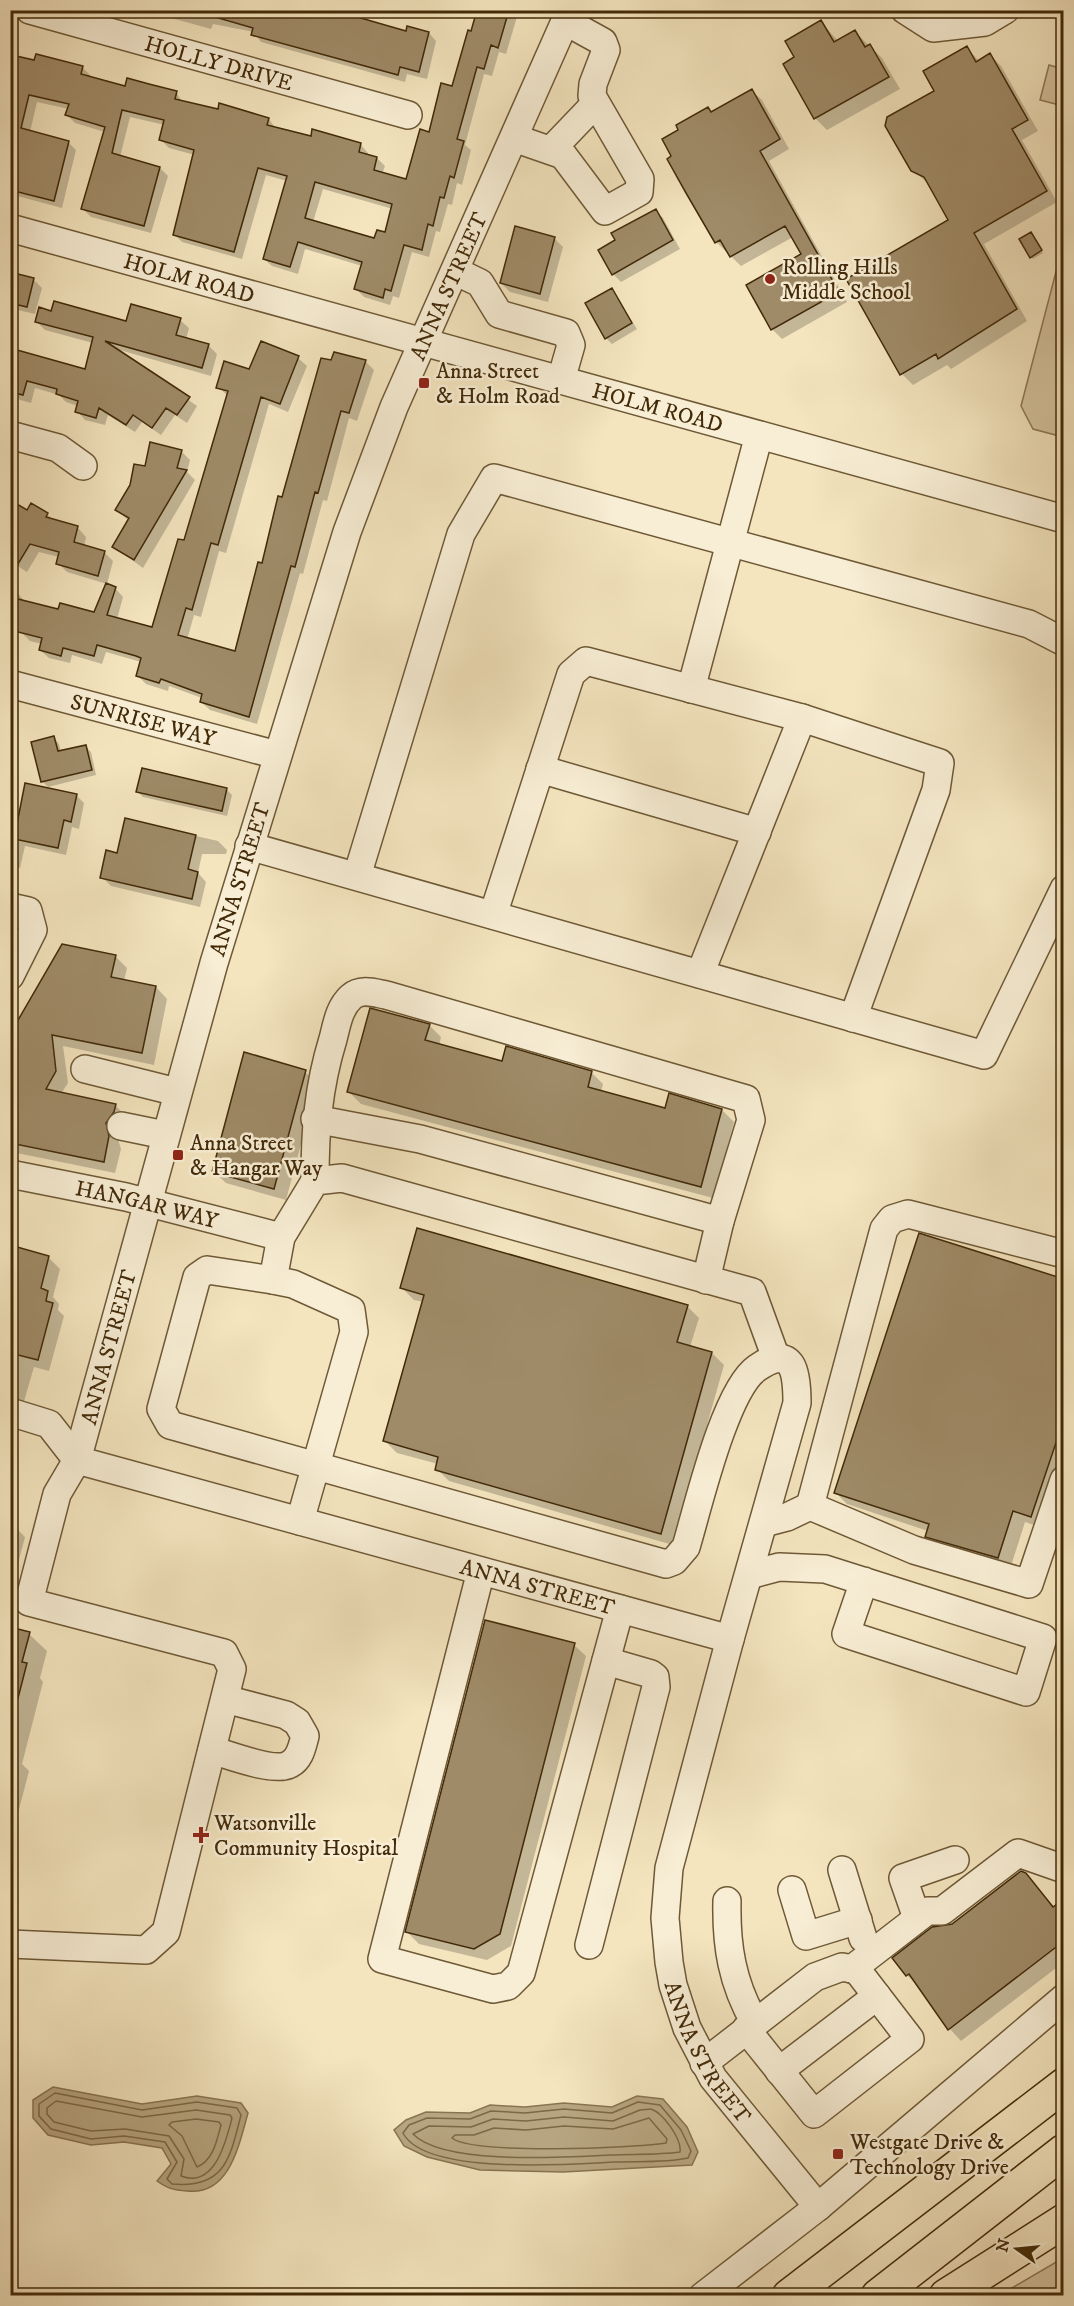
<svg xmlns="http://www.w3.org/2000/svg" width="1074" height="2306" font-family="'IM FELL DW Pica',serif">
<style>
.green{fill:#d6c5a0;stroke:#8c7854;stroke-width:1.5}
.water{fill:#b7a581;stroke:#887451;stroke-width:1.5}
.shadow{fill:#0003;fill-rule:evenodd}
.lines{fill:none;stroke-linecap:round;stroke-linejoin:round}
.shore{stroke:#7c6845;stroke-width:1.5}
.building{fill:#9f8b68;stroke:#422a09;stroke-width:1.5;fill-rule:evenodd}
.minor-casing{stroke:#6e5936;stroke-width:30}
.highway-casing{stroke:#422a09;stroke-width:36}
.minor{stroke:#f8eed5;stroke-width:27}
.highway{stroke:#f4e5bf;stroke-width:33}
.poi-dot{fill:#8f2418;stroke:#f8eed5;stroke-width:2}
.labels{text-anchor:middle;stroke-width:5;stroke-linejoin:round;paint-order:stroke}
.street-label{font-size:22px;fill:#422a09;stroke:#f8eed5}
.poi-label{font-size:22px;fill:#422a09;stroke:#f8eed5;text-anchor:start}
</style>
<rect width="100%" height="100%" fill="#f4e5bf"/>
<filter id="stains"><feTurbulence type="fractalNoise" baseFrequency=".00333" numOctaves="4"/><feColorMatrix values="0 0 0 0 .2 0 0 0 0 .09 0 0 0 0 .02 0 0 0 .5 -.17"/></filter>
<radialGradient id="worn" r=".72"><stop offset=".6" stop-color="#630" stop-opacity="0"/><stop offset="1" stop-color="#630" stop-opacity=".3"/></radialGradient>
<path class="green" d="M1049,65L1063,69V106L1040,100Z
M1063,245V437L1033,429L1021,406Z
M1063,2258V2295H1000Z"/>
<path class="water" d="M53,2087L142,2104L197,2096L241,2103L248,2113C239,2144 230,2196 187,2191C174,2190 168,2189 157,2181L171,2164L162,2148L124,2142L91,2145L48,2135L33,2118V2100Z
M637,2096L663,2099L687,2127L698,2152L692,2165L563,2172L480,2170L427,2157L404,2146L394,2130L406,2120L426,2112L470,2113L490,2105L525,2107L564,2103L612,2107Z"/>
<path class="shadow" d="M159,10H339L344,15L407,33H429L436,41L427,79L407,74L405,82L261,42L254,32L213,24L211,29L164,16Z
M478,10H519L506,54L499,52L492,76L484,74L465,145L471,150L462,185L457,183L452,205L448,204L440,232L436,231L429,257L412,252L399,298L393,296L390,305L364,297L356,289L362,266L305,249L298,274L272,266L264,259L287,181L266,175L242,259L182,242L174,234L195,155L169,148L161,140L165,125L130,117L120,157L160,168L168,176L151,233L91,217L83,209L105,132L75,123L67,115L69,109L37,102L30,132L68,142L76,150L62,208L10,194V100L82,67L90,75L89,78L127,87L176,92L183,103L269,119L276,129L312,138L361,145L368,153V156L377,158L385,166L382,174L407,181L453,88ZM323,189L393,209L386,234L375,240L313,222Z
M821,22L838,41L855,32L882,58L900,89L827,130L815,118L796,58Z
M967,48L979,61L990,55L1001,66L1038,131L1022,140L1057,202L984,244L1027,321L951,369L947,365L913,385L902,374L950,221L930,185L912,170L936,91Z
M752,91L762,100L789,149L769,161L847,302L782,339L772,329L803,254L793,237L741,266L716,242L673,157L680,130L708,109L712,113Z
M655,210L663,218L680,249L621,282L613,274L617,240Z
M1033,236L1043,253L1033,259L1031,257Z
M554,238L563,247L548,302L510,292L501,283Z
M10,273L33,279L42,288L35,314L18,310L14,325L10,324Z
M612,290L637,329L612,344L606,338Z
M52,313L127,323L180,320L189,328L186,339L208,345L217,354L211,376L116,349L197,406L187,423L175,415L161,435L142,422L135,432L108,415L105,425L85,420L77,411L78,406L66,402L59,395L35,388L31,403L10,397V350L86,371L93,343L45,330L37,322Z
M298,358L307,366L288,412L269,404L226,553L219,551L201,617L194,615L187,640L237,653L283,499L332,362L365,361L374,370L357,421L349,418L327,501L323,500L303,574L300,573L257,724L210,710L201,702L202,698L169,686L168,691L146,684L138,676L141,662L106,652L102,664L72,655L70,663L49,658L40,650L42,644L30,641L21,632L10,629V590L17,592L25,602L59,610L95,614L115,588L123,597L117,619L153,629L185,542L228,396L218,387L250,371Z
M181,451L190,460L187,472L195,480L143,568L114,547L129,521L117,510L146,468Z
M28,512L47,514L54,521L78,528L86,537L84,547L104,552L113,561L107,584L67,572L58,563L59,557L39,552L27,572L16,565Z
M54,738L59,744L61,752L85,746L91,752L96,775L48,787L42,781Z
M227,790L232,795L227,816L143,797L137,791Z
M77,796L84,803L79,829L72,827L66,855L25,846L20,868L10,865V831L17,833Z
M126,820L218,841L227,850L226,854H202L198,873L206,882L200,907L111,886L102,877L118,855Z
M115,956L127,968L124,981L156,987L167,999L154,1065L63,1046L68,1083L61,1094L115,1105L127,1117L117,1136L121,1149L115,1173L12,1152L10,1038Z
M429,1025L441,1037L439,1046L503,1063L591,1072L603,1084L601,1092L666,1109L722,1110L734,1122L713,1198L361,1104L349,1092Z
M305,1072L317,1084L286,1200L226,1183L214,1172Z
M10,1247L48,1257L60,1269L53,1297L59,1304L58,1310L64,1316L49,1371L34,1367L22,1408L10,1413Z
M1064,1281V1466L1043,1528L1025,1522L1010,1569L939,1548L927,1536L928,1531L847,1504L835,1492Z
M402,1288L687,1306L699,1318L690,1347L712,1353L724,1365L673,1545L449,1481L437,1469L438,1464L397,1453L385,1441L424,1302L414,1300Z
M10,1522L25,1537L11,1590H10Z
M10,1629L29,1634L47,1651L40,1678L43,1682L22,1764L29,1771L17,1817L10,1815Z
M574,1645L586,1656L511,1946L487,1960L419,1944L407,1932Z
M1026,1874L1055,1908H1064V1962L961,2041L950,2029L919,1987L907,1975L952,1925Z"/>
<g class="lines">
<path class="shore" d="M55,2093L142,2110L197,2102L237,2108L241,2115C230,2158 225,2189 172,2184L167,2179L177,2162L165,2142L124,2136L91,2139L51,2129L39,2116V2104Z
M56,2101L142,2117L196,2110L230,2115L232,2118C226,2141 215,2189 181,2176L184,2159L169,2136L125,2129L91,2131L54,2122L47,2114V2108Z
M638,2102L660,2105L681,2130L691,2151L688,2158C665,2163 638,2161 615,2162C571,2164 425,2176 403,2133L409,2125L427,2118L470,2119L491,2111L525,2113L564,2109L612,2113Z
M651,2109C663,2113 682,2139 680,2152C658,2155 634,2154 611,2155C568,2157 444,2166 413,2134L429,2126L471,2127L493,2119L526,2121L564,2117L613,2121L640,2110Z
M649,2118L667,2139L666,2143C634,2148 473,2155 452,2138L455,2135H474L494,2128L526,2130L564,2126L613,2129Z
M196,2119L219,2122L221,2125C217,2140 213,2161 197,2167L182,2136L169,2125L172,2122Z"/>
</g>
<path class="building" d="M209,10H333L406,31L407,26L429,32L419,72L400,67L398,75L251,35L253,28L208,15Z
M477,10H509L498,48L491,45L484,69L477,67L457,139L464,141L454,178L450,176L444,198L440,197L433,226L428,224L422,250L404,245L391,291L385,289L383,298L354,289L362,262L298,242L290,267L263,259L287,176L258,168L234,252L173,235L194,150L159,140L164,120L122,110L112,153L160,167L144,226L81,209L105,127L65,115L69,104L29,95L21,128L69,141L54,201L10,190V77L16,56L34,60L36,54L83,66L81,74L125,86L127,78L149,84L177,91L175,99L218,109L219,103L269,118L267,125L311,136L312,129L361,143L359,152L377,157L374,170L406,179L420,129L429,132L441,83L452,86L468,30L471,31ZM315,182L392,204L385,232L377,230L374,238L305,218Z
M821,20L834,42L855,30L865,47L870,44L889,77L814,119L783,64L794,57L785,41Z
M967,46L976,62L990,53L1028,120L1012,129L1047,191L974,233L1017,309L938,359L936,354L900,375L846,279L948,220L924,177L911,171L885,126L887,117L934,91L923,71Z
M752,89L780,139L760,151L839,292L771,330L746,285L801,254L785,226L730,257L720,240L715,243L686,193L667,159L671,156L662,139L678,130L676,125L708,107L711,112Z
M656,209L673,240L612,275L598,250L615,240L611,233Z
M515,226L555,237L540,294L500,283Z
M1031,232L1042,250L1030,258L1019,239Z
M10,272L34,278L27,307L10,303Z
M612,288L632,323L605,339L585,303Z
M54,301L126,321L131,304L181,318L176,335L209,344L202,368L105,341L190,397L177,415L166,408L152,428L133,415L126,425L99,408L96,418L75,412L78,401L56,394L57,389L27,381L23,395L10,392V348L85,369L93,337L35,322L39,307L51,311Z
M261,341L299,356L280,404L261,397L218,545L211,543L192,610L186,608L178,635L235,651L258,562L262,563L278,496L282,497L321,358L331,360L334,352L366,360L349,413L341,411L318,493L315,492L295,567L291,566L249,717L200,702L202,694L161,679L159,683L136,676L141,658L136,656L97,645L94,656L63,648L61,656L39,650L42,638L10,630V597L58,609L60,603L94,612L106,583L116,587L107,615L152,627L178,539L184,540L228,391L216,388L224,361L249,369Z
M150,442L182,450L177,468L187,470L134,560L112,547L129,518L115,510L130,485L134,464L145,466Z
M10,500L27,510L31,503L48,513L46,517L78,526L74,542L105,551L98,576L56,564L59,552L30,544L10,577Z
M54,736L58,751L86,745L92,770L41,782L31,742Z
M142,768L227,788L222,811L136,792Z
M25,783L77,794L71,822L64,820L58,848L14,839Z
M125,818L196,835L188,869L198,872L192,899L100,878L106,850L117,853Z
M62,944L116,955L111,977L156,986L142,1053L52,1035L56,1071L46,1089L116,1104L114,1112L106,1123L109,1136L104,1162L10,1143V1034Z
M370,1008L430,1024L425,1040L502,1061L506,1046L592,1071L588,1087L665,1108L669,1093L722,1109L701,1187L347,1092Z
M244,1052L306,1070L274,1189L212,1172Z
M417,1228L688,1305L677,1342L712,1352L661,1534L435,1470L438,1457L383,1441L424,1295L400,1288Z
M919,1233L1064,1279V1419L1031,1517L1013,1511L998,1558L925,1537L929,1524L834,1493Z
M10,1245L49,1256L41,1288L48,1291L46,1301L53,1303L38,1360L10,1353Z
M485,1620L575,1643L500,1934L474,1949L405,1932Z
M10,1627L30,1632L22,1662L27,1663L16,1706L10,1705Z
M1021,1871L1026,1873L1053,1907L1064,1899V1941L948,2030L909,1974L906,1976L892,1958L932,1927L952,1924Z"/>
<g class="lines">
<g class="minor-casing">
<g id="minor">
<path id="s1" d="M30,10L408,115"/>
<path id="s2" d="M570,10L394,407L347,532L214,963L77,1460L730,1639L669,1868L665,1918L669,1962L673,1985L687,2028L713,2078L818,2207"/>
<path d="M905,10L933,28L985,22L1005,10"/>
<path d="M514,138L563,155L605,211L639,192L640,179L592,96L593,84L606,50L603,42L565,21"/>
<path d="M551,150L595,104"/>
<path id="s3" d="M10,228L1064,519"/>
<path d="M455,271L480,283L499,314L566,333L571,345L561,380"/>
<path d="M10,435L58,448L83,466"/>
<path id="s4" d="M10,684L277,755"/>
<path d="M691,689L759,435"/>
<path d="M540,769L757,832"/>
<path d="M249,846L984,1055L1064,889"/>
<path d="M357,876L461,534L494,478L1029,624L1064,642"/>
<path d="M10,907L28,911L33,930L10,976"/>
<path d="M493,915L571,674L586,661L802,718L940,763L936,790L853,1018"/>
<path d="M700,974L802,718"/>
<path d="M85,1069L177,1092"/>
<path d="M315,1119L420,1139L720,1221"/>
<path d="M121,1126L165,1135"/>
<path id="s5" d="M10,1174L126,1197L281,1237"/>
<path d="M315,1181C315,1130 318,1088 333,1039C337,1024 339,1008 351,997C361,988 375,993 386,995L746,1099L751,1120L720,1221L706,1280"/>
<path d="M273,1280L207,1270L197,1277L161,1409L170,1425L666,1564L674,1561L686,1547C698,1507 725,1390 757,1368C794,1342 797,1374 797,1403L730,1639"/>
<path d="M10,1412L49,1424L77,1460L57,1494L29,1602L224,1653L232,1669L166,1932L146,1950L10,1944"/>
<path d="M810,1506L884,1229L892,1219L908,1214L1064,1254"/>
<path d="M300,1521L354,1332L351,1310L293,1284L273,1280L281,1237L315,1181L342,1178L752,1292L776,1358"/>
<path d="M764,1523L787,1517L810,1506L914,1550L1029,1584L1064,1480"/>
<path d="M481,1571L382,1959L493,1989L508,1986L521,1973L620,1609"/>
<path d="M749,1575L779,1567L825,1569L1043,1638L1026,1692L846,1634L864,1581"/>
<path d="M212,1750C228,1755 276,1773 290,1764C300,1759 302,1747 305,1736L297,1722L286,1715L225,1699"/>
<path d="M842,1870L863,1938"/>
<path d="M792,1890L806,1936L858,1920"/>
<path d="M727,1901C726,1946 732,1983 755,2023"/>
<path d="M917,1918L903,1878L955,1860"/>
<path d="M589,1945L656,1687L655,1677L651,1674L606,1661"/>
<path d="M852,1969L927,1911H942L1018,1853L1064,1869"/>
<path d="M704,2063L815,1977L842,1967L857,1970L910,2039L814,2114L746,2029"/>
<path d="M779,2071L877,1996"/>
<path d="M703,2296L818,2207L1064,1998"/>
</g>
</g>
<g class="highway-casing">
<path id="highway" d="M789,2296L1064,2085
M878,2296L1064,2151
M946,2296L1064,2221"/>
</g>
<use href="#minor" class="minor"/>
<use href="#highway" class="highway"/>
</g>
<g class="poi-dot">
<circle cx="770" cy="279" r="6"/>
<rect x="418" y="377" width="12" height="12" rx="3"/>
<rect x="172" y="1149" width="12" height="12" rx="3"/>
<path d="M198 1826h6v6h6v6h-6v6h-6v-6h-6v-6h6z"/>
<rect x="832" y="2148" width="12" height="12" rx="3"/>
</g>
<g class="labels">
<g class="street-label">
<text dy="8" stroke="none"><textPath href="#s1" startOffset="196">HOLLY DRIVE</textPath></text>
<text dy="8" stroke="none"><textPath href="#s3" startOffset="186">HOLM ROAD</textPath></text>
<text transform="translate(448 286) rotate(-66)" y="8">ANNA STREET</text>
<text dy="8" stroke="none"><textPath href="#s3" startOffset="672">HOLM ROAD</textPath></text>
<text dy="8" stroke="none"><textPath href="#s4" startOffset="138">SUNRISE WAY</textPath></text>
<text transform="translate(239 879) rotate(-73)" y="8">ANNA STREET</text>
<text dy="8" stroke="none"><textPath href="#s5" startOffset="140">HANGAR WAY</textPath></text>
<text transform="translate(108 1347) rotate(-75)" y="8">ANNA STREET</text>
<text dy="8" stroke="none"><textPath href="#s2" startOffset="2012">ANNA STREET</textPath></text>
<text dy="8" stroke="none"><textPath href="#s2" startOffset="2642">ANNA STREET</textPath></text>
</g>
<g class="poi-label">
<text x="782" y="274">Rolling Hills<tspan x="782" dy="25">Middle School</tspan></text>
<text x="436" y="378">Anna Street<tspan x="436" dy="25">&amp; Holm Road</tspan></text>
<text x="190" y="1150">Anna Street<tspan x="190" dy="25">&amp; Hangar Way</tspan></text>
<text x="214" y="1830">Watsonville<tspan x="214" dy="25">Community Hospital</tspan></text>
<text x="850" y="2149">Westgate Drive &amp;<tspan x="850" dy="25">Technology Drive</tspan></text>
</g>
</g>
<rect width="1074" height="2306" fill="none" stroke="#f4e5bf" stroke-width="36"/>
<rect x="12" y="12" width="1050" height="2282" fill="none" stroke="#422a09" stroke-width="3"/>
<rect x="18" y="18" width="1038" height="2270" fill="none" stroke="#422a09" stroke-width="1.5"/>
<g transform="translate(1017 2249) rotate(285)" stroke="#f8eed5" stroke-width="4.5" paint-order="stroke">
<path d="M0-4.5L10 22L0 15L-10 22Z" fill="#422a09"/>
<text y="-9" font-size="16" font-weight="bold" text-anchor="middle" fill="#422a09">N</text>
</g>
<rect width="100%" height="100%" filter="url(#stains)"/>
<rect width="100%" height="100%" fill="url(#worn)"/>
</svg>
